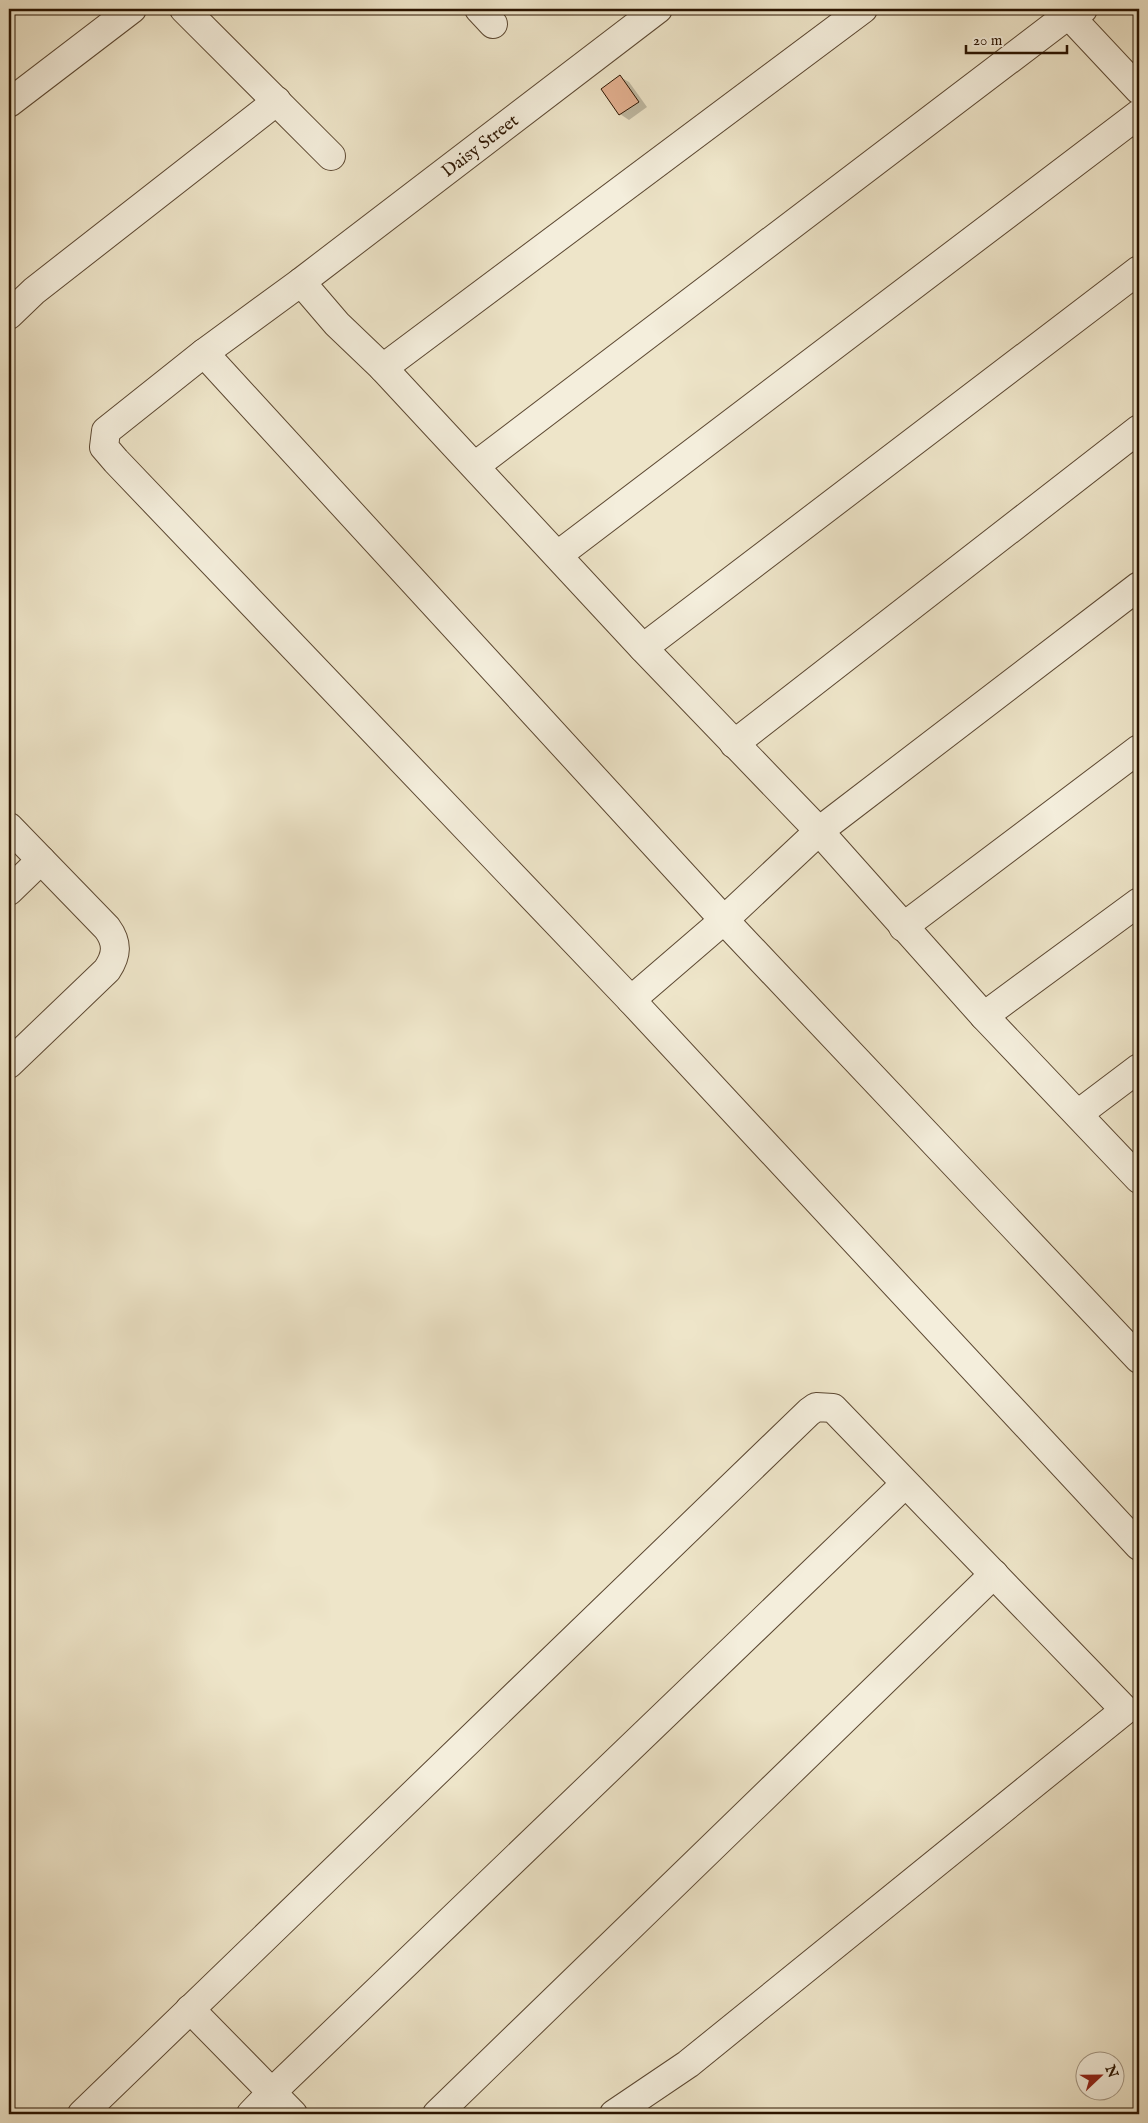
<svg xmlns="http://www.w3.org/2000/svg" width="1148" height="2123" font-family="'IM FELL English',serif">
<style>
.shadow{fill:#0003}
.building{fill:#e3b090;stroke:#2b1400}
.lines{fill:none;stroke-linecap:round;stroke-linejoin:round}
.minor-casing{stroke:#5c4832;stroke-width:30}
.minor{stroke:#f4eedc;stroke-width:28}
.labels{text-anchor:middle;stroke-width:4;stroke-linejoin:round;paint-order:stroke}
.street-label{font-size:18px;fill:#2b1400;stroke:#f4eedc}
</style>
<rect width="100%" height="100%" fill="#eee5c9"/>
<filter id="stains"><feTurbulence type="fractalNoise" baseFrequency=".004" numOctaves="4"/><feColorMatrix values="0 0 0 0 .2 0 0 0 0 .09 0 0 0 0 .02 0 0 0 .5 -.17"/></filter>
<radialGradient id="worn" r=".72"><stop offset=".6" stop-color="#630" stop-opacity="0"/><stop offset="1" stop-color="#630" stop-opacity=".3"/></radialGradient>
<path class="shadow" d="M620,77L629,82L647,107L629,120L620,114L603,89Z"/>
<path class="building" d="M620,75L639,102L619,115L601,89Z"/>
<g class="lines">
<g class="minor-casing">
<g id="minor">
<path d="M184,9L331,156"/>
<path d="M479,9L493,24"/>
<path d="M1063,9L1139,90"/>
<path d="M9,103L132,9"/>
<path id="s1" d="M301,282L658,9"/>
<path d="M9,315L34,291L277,101"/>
<path d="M204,353L724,920L1139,1359"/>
<path d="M383,368L863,9"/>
<path d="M475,466L1068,15L1083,9"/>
<path d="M558,555L1139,114"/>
<path d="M643,648L1139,270"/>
<path d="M734,744L1139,429"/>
<path d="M9,827L107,928C118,943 117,955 107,970L9,1064"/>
<path d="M9,891L41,860"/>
<path d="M903,927L1139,749"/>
<path d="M631,1000L724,920L819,831L1139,586"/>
<path d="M984,1016L1139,902"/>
<path d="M1078,1114L1139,1068"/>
<path d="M1139,1179L984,1016L819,831L643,648L383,368L337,324L301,282L204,353L106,431L104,447L116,461L631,1000L1139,1546"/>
<path d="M190,2009L293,2114"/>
<path d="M82,2114L809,1412L816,1407L833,1408L1125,1710L688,2064L614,2114"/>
<path d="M251,2114L271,2093L905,1484"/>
<path d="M437,2114L994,1574"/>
</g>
</g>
<use href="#minor" class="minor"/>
</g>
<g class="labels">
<g class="street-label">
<text dy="6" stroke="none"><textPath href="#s1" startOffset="225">Daisy Street</textPath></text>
</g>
</g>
<rect width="1148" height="2123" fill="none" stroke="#eee5c9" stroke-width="30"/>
<rect x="10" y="10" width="1128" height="2103" fill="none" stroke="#2b1400" stroke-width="2.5"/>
<rect x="15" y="15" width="1118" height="2093" fill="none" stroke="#2b1400"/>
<g transform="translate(1100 2076) rotate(68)"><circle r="24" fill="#f4eedc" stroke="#a49784"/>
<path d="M0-4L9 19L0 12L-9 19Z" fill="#8f2418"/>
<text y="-8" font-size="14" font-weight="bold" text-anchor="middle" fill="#2b1400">N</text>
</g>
<path d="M966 45v8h101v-8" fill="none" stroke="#2b1400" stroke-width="2.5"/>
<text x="973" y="45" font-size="15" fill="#2b1400" stroke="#f4eedc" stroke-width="4" paint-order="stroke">20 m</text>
<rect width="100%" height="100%" filter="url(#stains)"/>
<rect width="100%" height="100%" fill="url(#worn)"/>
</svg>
